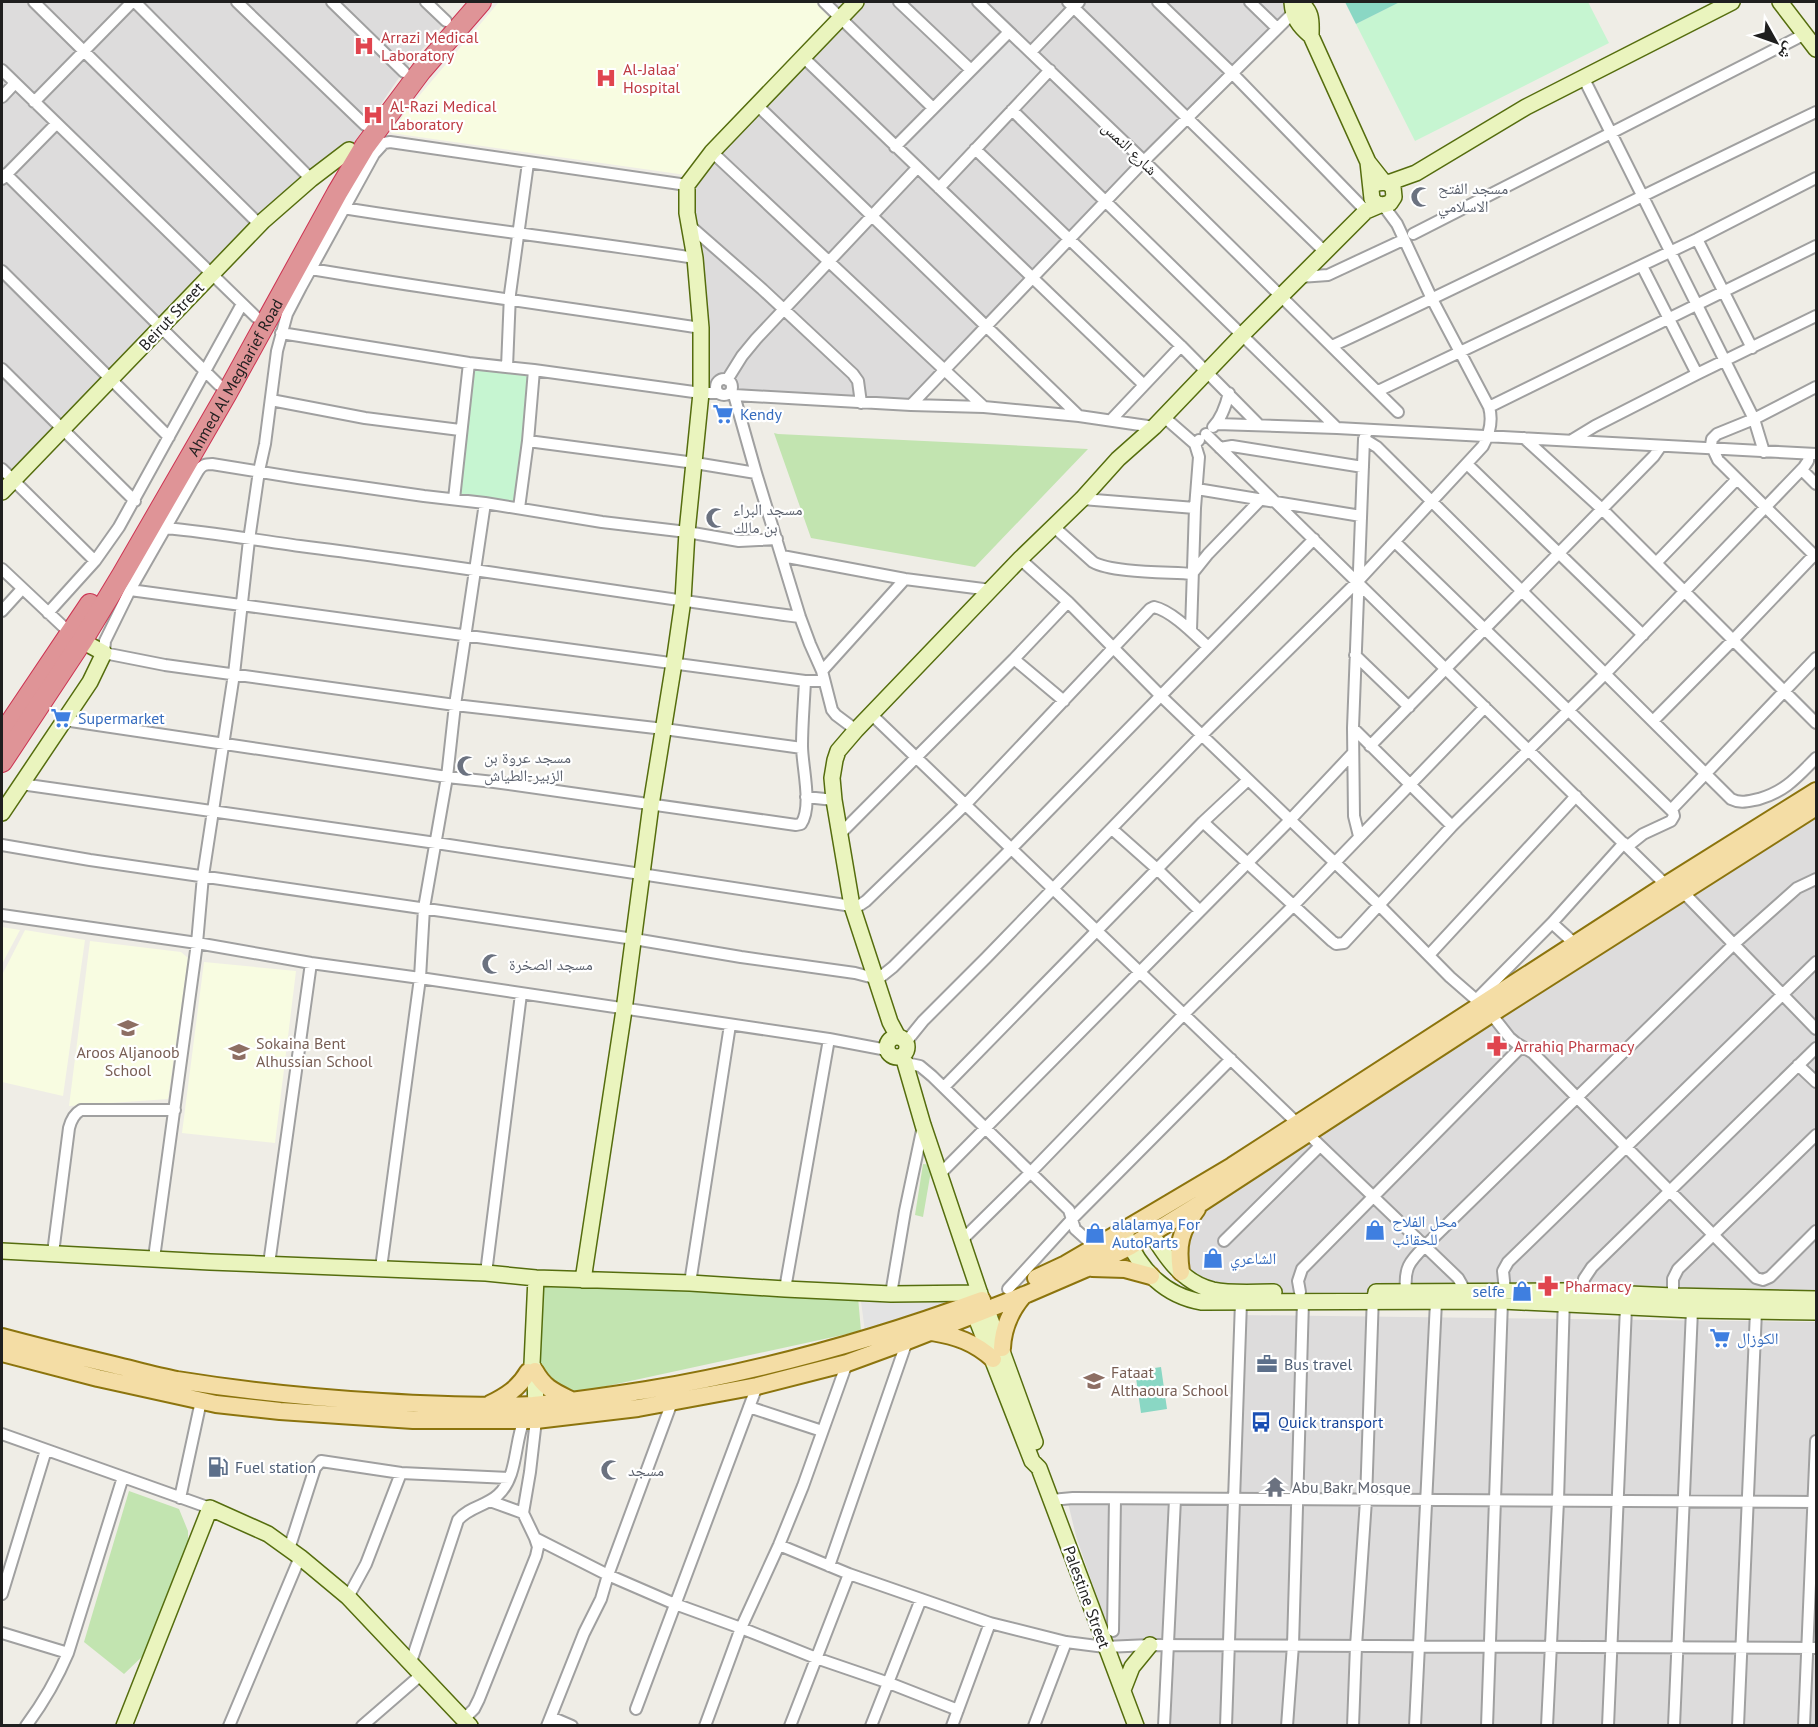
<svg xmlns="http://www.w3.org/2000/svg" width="1818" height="1727" font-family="'PT Sans','Noto Naskh Arabic',sans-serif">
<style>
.residential{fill:#dddcdc}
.education{fill:#f8fce1}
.grass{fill:#c2e4b0}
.park{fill:#c6f5d1}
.pitch{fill:#8ad7c4}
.parking{fill:#e3e3e3}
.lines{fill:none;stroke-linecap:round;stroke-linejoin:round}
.street-casing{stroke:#a0a0a0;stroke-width:14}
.secondary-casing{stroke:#556d0e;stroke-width:18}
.primary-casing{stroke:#8c740d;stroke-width:20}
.highway-casing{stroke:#cc3352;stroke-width:22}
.street{stroke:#fff;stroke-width:10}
.secondary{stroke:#eaf4be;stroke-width:15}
.primary{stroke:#f4dda5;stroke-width:16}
.highway{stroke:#df9497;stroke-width:20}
.labels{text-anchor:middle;stroke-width:4.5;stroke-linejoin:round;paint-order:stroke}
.health-label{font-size:16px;fill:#be3a42;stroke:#fff;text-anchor:start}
.street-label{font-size:16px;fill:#1f1f1f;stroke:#fff}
.worship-label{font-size:16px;fill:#5b616d;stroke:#fff;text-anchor:start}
.shop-label{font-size:16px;fill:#366cbe;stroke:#fff;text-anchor:start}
.education-label{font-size:16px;fill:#785e54;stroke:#fff;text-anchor:start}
.service-label{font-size:16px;fill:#4e5e75;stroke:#fff;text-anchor:start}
.transit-label{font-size:16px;fill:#164399;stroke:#fff;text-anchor:start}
</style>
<rect width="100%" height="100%" fill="#efede6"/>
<path class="residential" d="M2,2H425L446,21L403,72L349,150L311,179L2,492Z
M825,2H1292V13L911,405L732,392L701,393L688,213L698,170Z
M1816,806V1299L1240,1297L1189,1284L1179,1247L1200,1210Z
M1240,1315L1816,1322V1725H1163L1164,1650H1115L1076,1536L1068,1503L1233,1500Z"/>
<path class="education" d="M499,2H816L834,19L686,175L391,133L407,110Z
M2,927L20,930L2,964Z
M25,930L85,940L63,1096L2,1082V975Z
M90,941L181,952L188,958L168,1099L69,1106Z
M204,962L296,971L275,1143L182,1133Z"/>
<path class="grass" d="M774,433L778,434L1088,449L975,567L811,538Z
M923,1164L932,1165L923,1217L915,1215Z
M544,1284L858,1297L861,1331L575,1393L549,1382L539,1363Z
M129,1491L179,1509L188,1531V1544L174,1588L149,1650L124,1674L84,1642Z"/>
<path class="park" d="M1400,2H1588L1609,43L1415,141L1356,24Z
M469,363L534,371L518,507L454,498Z"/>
<path class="pitch" d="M1345,2H1400L1356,24Z
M1161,1367L1167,1409L1141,1413L1135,1371Z"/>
<path class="parking" d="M1009,32L1050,70L938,188L895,147Z
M860,1294H979L866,1339Z"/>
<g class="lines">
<g class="street-casing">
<path id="street" d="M34,2L260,225
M135,2L311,179
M237,2L365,125
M332,2L404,72
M426,2L446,21
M824,2L933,108
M899,2L971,70
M978,2L1144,161L1398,412
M1068,2L1325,252
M1158,2L1232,73L1366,211
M1250,2L1277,28
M1031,52L1079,2
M804,58L1143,384
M2,70L256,317
M1583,77L1754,419L1764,452
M2,97L15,83
M34,102L132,2
M758,106L1079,416
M1012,110L1337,428
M895,147L1009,32
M975,149L1181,346L1258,424
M712,152L984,407
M6,174L219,385
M2,179L56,124
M939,188L1050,70
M343,208C460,227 578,240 695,258
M689,225L762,289L853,374L858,381L861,403
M1413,234L1805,34
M1697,239L1752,348
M1642,266L1697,374
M311,269C441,291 571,308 701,328
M2,271L169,437
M1300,277L1328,275L1403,240
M281,333L469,363L534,370L701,393H718
M1332,346C1495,270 1655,189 1816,112
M507,367L510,294L528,163
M2,369L135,501
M716 387a8 8 0 1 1 16 0a8 8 0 1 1-16 0Z
M727,380L742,356L756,339L917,168
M1816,387L1754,419L1717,434L1712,439L1711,445L1718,460L1816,557
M1378,391L1697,239L1816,178
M731,392L734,395L911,405L984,407L1079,416L1154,427
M734,395L756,473L800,617L810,644L822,671L832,710L836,715L856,730
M271,400L365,418L460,430
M911,405L1144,161L1296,10
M1489,407L1816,246
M1164,417L1195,444L1199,440
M1111,420L1181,346
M1217,424L1337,428L1816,454
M1213,427C1222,418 1226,405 1229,393
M1206,434L1666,885
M1524,438L1603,510L1816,723
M1364,439L1377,447L1731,799C1741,804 1748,801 1759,799C1786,791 1797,777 1816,758
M1572,440L1595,426L1697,374L1816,316
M528,441L695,463L756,473
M1220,448L1232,446L1363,467
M1467,464L1643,635
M2,469L95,561
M1802,470L1816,484
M1197,489L1361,516
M454,499L469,363
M1082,499L1195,508
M519,508L528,441L534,370
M1053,526L1093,562C1112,573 1169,572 1192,574L1208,554L1266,494
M165,528C210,532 255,540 300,546C467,567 633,595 800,617
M777,539L739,541L687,532L602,522L485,503L424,496L298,478L212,464C205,464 202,465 198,471L130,590L105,641L104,653L165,665L455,705L664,729L802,748
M1395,542L1673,812L1674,816L1671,821L1643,834L1628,846
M782,556L905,579L991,590
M1020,559L1068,602L1161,696L1378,904L1450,977L1481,1004
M1656,563L1737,479
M2,569L70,633
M130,590C355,622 580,650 805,681H823
M2,611L22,589
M48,613L95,561L119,527L242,304
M1191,630L1195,508L1199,457L1195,444
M1355,655L1409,707
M1014,659L1064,701
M822,671L905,579
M872,715L1298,1124
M64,720L447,777L494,782L796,825L801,824C813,807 802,766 802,746C802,725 804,703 805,681
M1653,721L1733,640L1814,555
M1353,728L1452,826
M1370,746L1654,456L1661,446
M21,784L436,843L852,906L860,905L866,901L965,805L1150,609L1154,607C1172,611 1194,634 1208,647
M806,797L834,800
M1671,810L1816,658
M1203,822L1332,941L1336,944L1344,943L1452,826L1606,673L1804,467L1808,461L1809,454
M1112,829L1157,869L1200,911
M839,835L1014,659L1068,602
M1359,836L1354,816L1353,728L1364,439L1366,434
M2,845L90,860L634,939L741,957L855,973L878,979L893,967L1011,849L1314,539
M1683,892L1816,1029
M2,915L197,943L311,963L420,978L829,1039L887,1050
M1552,923L1575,944
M1429,955L1576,796
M1476,1000L1552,923L1624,843
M1491,1014L1510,1038L1516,1043L1533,1053L1756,1278L1763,1280L1770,1277L1816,1231
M906,1042L923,1021L986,958L1203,734L1358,581L1483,446C1490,433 1493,421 1489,407L1432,299L1397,224L1383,205
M906,1063L920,1066L932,1076L1069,1210L1075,1229L1095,1247
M1798,1065L1816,1082
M944,1087L1203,822L1248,780
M1307,1133L1458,1278L1462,1285V1291
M939,1175L1290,820L1353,753
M962,1240L1031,1172L1184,1014L1293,906L1485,707
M1224,1241L1320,1146
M53,1253L69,1128C71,1120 74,1114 81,1110H175
M154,1258L197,943L203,876L234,674L249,540L259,471L265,444L277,351L287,314L301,287L374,154L384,143L390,142L687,185
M269,1264L311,963
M381,1268L420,978L424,908L447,777L455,705L485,503
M486,1273L521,994
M690,1283L730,1025
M785,1289L829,1039
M1008,1289L1072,1219L1231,1059
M1406,1291C1404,1268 1409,1262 1425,1246L1734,944L1797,888L1816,879
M1505,1291L1503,1271L1508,1262L1816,962
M1300,1292L1298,1281L1302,1269L1521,1047
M1583,1292L1584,1279L1592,1267L1816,1048
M891,1294L905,1211L923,1126
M1673,1296V1279L1678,1269L1816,1135
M749,1407L822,1431
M2,1434L123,1477L68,1653L2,1633
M123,1477L210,1508
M180,1498L201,1401
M1051,1500L1073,1498L1816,1502
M490,1501L523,1513
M535,1538L608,1575L672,1402
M779,1545L849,1574L990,1623L1066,1642L1105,1647L1150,1645L1816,1648
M289,1549L315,1468L321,1461L401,1473L509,1478
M829,1566L907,1341
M2,1594L46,1450
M348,1597L366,1564L401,1473
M1113,1631L1115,1499
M411,1662L458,1520C469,1507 486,1506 498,1495C518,1477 514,1443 524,1420
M636,1709L757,1386
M551,1717L572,1726
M464,1719L474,1709L479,1699L536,1556L538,1547L535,1538L523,1513L530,1472L536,1420
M26,1726C43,1703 57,1679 68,1653
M229,1726L300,1557
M362,1726L422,1674
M547,1726L584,1633L601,1599L608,1575L675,1604L741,1628L816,1658L889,1683L958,1710
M705,1726L741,1628L779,1545L803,1486L847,1363
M790,1726L849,1574
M871,1726L921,1599
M952,1726L990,1623
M1034,1726L1066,1642
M1164,1726L1175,1499
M1226,1726L1241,1302
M1287,1726L1293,1645L1303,1301
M1353,1726L1356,1646L1366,1500L1373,1295
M1415,1726L1436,1302
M1487,1726L1502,1301
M1547,1726L1558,1501L1564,1297
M1608,1726L1626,1307
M1674,1726L1692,1310
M1738,1726L1756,1311
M1804,1726L1816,1441"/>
</g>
<g class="secondary-casing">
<path id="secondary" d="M1292,2C1293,18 1299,26 1311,36L1368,162L1383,181
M1300,2C1313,13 1311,21 1311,36
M1780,2L1816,49
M1368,162L1372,199L1377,204L1383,205L1390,203L1394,197L1393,187L1386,182L1377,183L1372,187
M1388,183L1416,173L1526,107L1732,2
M2,492L263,221L311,179L349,150
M2,813L90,682L104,653L82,641
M887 1047a10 10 0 1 1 20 0a10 10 0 1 1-20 0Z
M898,1037L890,1022L852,906L834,800L832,778L835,760L838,751L856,730L1020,559L1082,499L1118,459L1154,427L1242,335L1366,211L1380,205
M903,1056L923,1125L982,1300
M1145,1223C1162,1251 1179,1282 1213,1290C1232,1294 1254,1292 1274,1292
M1126,1236C1140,1270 1165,1296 1202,1302L1502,1301L1692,1310L1816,1312
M2,1251L210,1262L486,1273L536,1278L690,1283L785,1289L891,1294L980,1293
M536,1278L532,1364L535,1371L536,1417
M583,1280L624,1010L651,805L674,663L683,600L687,532L701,393V328L695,258L687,213V185L712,152L856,2
M1376,1292L1565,1291L1673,1296L1816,1299
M987,1310L1035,1442
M975,1315L1032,1461L1039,1468L1136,1726
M1123,1690L1132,1667L1150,1645
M124,1726L210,1508L268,1534L300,1557L348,1597L470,1726"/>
</g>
<g class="primary-casing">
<path id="primary" d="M1092,1268L1125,1269L1151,1276
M1181,1272C1177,1245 1180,1231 1197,1209
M1036,1278L1066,1264L1143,1219L1232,1166L1666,885L1816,791
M932,1332C956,1336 974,1342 993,1359
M2,1337C39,1347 76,1356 114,1365C135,1370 156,1376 177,1380C245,1391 314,1398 382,1402C432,1405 483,1407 533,1405C571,1402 609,1396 647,1390C762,1371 873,1340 982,1300
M1002,1348C1003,1327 1010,1311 1024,1295
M2,1353L98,1378L216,1404L280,1411L413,1420H536L638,1408L757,1386L847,1363L907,1341L1027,1294L1085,1269L1131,1246L1201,1203L1491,1014L1816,807
M535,1371C545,1389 555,1392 573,1401
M490,1404C506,1396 519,1388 528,1372"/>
</g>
<g class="highway-casing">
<g id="highway">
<path d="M2,735L90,604"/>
<path id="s1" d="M2,762L82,641L122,575L227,393L337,193L365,146L421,71L481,2"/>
</g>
</g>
<use href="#street" class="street"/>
<use href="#secondary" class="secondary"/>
<use href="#primary" class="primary"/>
<use href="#highway" class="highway"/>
</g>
<defs>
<g id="hospital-bare" transform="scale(1.62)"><path d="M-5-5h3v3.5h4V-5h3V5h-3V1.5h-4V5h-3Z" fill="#e0444e" stroke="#fff" stroke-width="2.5" paint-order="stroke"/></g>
<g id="mosque-bare" transform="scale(1.62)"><path d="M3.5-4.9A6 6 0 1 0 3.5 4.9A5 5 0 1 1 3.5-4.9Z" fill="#6b7280" stroke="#fff" stroke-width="2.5" paint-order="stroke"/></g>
<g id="supermarket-bare" transform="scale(1.62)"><path d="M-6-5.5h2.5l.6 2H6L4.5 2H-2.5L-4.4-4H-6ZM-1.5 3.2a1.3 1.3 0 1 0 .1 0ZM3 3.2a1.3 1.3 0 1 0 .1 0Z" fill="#3f7fe0" stroke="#fff" stroke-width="2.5" paint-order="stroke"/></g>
<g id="school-bare" transform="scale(1.62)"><path d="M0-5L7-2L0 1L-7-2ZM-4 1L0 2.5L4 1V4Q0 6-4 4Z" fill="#8d6e63" stroke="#fff" stroke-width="2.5" paint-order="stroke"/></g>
<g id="pharmacy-bare" transform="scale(1.62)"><path d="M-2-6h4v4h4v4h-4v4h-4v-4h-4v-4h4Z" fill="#e0444e" stroke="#fff" stroke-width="2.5" paint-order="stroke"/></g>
<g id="shop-bare" transform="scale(1.62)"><path d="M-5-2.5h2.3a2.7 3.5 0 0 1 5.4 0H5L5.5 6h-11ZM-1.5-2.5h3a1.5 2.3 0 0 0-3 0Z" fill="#3f7fe0" stroke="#fff" stroke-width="2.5" paint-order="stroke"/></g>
<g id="office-bare" transform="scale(1.62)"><path d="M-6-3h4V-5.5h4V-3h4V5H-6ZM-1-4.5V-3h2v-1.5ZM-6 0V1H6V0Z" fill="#5c6f8a" stroke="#fff" stroke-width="2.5" paint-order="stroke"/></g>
<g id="bus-bare" transform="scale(1.62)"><path d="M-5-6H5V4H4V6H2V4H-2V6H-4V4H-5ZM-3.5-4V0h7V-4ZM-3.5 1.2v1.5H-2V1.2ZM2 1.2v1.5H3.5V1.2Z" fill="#1a4fb4" stroke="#fff" stroke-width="2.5" paint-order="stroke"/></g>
<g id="fuel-bare" transform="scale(1.62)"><path d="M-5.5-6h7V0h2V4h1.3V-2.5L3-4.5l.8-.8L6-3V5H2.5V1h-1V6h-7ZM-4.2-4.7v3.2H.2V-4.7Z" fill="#5c6f8a" stroke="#fff" stroke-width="2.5" paint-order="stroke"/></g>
<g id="temple-bare" transform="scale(1.62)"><path d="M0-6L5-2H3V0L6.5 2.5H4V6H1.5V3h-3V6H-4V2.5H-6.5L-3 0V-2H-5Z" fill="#6b7280" stroke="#fff" stroke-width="2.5" paint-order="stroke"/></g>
</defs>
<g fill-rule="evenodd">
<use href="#hospital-bare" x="364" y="46"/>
<use href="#hospital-bare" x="606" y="78"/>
<use href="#hospital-bare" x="373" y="115"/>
<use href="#mosque-bare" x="1421" y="197"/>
<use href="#supermarket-bare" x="723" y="414"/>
<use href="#mosque-bare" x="716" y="518"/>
<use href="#supermarket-bare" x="61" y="718"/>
<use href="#mosque-bare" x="467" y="766"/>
<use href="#mosque-bare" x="492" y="964"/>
<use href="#school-bare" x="128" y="1028"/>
<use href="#pharmacy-bare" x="1497" y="1046"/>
<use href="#school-bare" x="239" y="1052"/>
<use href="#shop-bare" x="1375" y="1230"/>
<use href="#shop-bare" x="1095" y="1233"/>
<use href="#shop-bare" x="1213" y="1258"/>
<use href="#pharmacy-bare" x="1548" y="1286"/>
<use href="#shop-bare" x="1522" y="1291"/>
<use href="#supermarket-bare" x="1720" y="1338"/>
<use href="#office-bare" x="1267" y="1364"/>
<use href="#school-bare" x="1094" y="1381"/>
<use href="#bus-bare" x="1261" y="1422"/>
<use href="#fuel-bare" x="218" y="1467"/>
<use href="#mosque-bare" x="611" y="1470"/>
<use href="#temple-bare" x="1275" y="1487"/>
</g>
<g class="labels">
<g class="health-label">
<text x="381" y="43">Arrazi Medical<tspan x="381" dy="18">Laboratory</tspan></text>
<text x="623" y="75">Al-Jalaa'<tspan x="623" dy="18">Hospital</tspan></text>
<text x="390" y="112">Al-Razi Medical<tspan x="390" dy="18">Laboratory</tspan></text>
<text x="1514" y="1052">Arrahiq Pharmacy</text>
<text x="1565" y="1292">Pharmacy</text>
</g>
<g class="street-label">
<text transform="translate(1130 148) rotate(44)" y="6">شارع النمس</text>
<text transform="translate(171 316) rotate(-47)" y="6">Beirut Street</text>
<text dy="6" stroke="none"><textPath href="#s1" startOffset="450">Ahmed Al Megharief Road</textPath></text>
<text transform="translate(1087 1597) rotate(70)" y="6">Palestine Street</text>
</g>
<g class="worship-label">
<text x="1438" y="194">مسجد الفتح<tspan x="1438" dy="18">الاسلامي</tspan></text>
<text x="733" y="515">مسجد البراء<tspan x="733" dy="18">بن مالك</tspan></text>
<text x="484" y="763">مسجد عروة بن<tspan x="484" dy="18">الزبير-الطياش</tspan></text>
<text x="509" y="970">مسجد الصخرة</text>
<text x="628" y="1476">مسجد</text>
<text x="1292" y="1493">Abu Bakr Mosque</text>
</g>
<g class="shop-label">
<text x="740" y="420">Kendy</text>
<text x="78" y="724">Supermarket</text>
<text x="1392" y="1227">محل الفلاح<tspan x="1392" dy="18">للحقائب</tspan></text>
<text x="1112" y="1230">alalamya For<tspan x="1112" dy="18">AutoParts</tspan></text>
<text x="1230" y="1264">الشاعري</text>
<text x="1505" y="1297" text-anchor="end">selfe</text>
<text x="1737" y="1344">الكوزال</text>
</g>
<g class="education-label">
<text x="256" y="1049">Sokaina Bent<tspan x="256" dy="18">Alhussian School</tspan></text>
<text x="128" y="1058" text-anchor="middle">Aroos Aljanoob<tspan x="128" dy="18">School</tspan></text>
<text x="1111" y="1378">Fataat<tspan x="1111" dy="18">Althaoura School</tspan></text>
</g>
<g class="service-label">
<text x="1284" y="1370">Bus travel</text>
<text x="235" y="1473">Fuel station</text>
</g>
<g class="transit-label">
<text x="1278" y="1428">Quick transport</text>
</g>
</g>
<rect width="1818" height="1727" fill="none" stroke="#1f1f1f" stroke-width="6"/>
<g transform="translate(1776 42) rotate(130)" stroke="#ffffff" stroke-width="4.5" paint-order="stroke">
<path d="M0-4.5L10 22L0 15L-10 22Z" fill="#1f1f1f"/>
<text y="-9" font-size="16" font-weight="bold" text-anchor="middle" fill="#1f1f1f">ش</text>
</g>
</svg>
